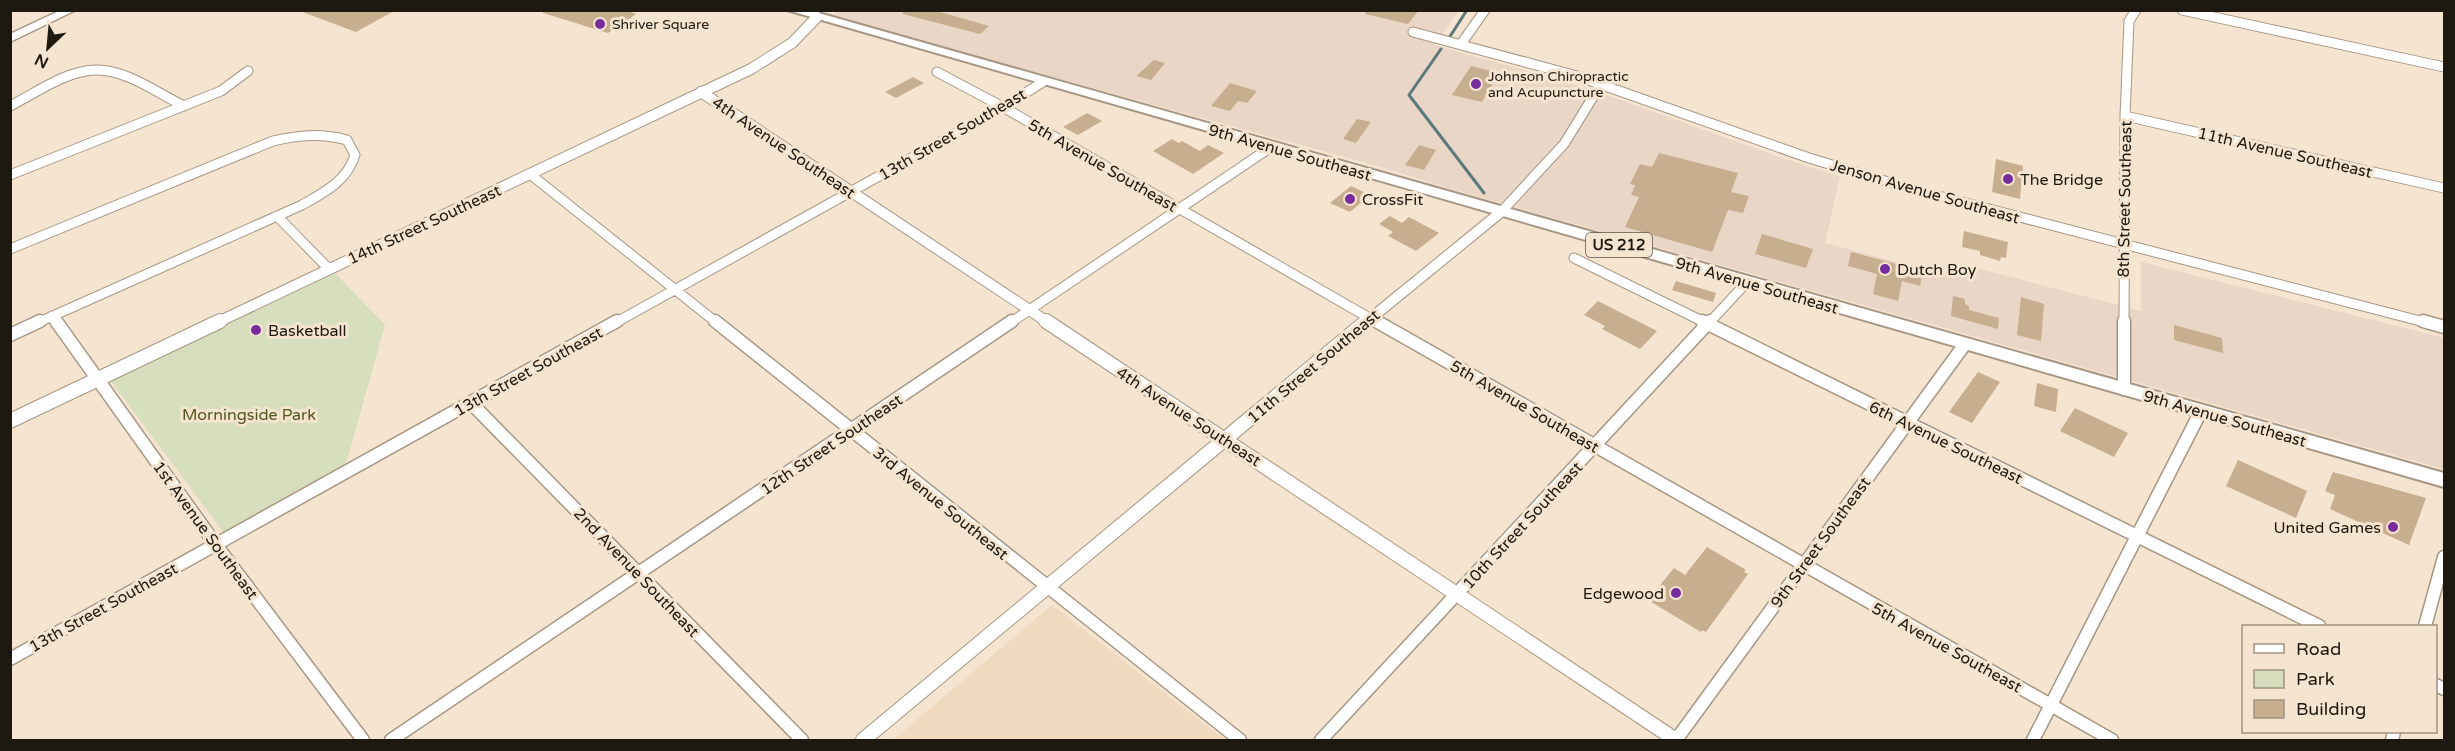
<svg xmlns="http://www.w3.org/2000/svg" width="2455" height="751" font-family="'Varela Round',sans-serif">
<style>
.commercial{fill:#e9d6c6}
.built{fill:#efd9bf}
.green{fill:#d7debe}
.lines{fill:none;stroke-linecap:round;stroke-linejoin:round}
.stream{stroke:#5b7a7d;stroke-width:3}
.building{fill:#c7ae8f}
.minor-far1-casing{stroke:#a69683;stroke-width:11}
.minor-casing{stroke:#a69683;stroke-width:15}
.tertiary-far1-casing{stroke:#a69683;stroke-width:12}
.tertiary-casing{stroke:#a69683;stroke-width:16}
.secondary-casing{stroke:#a69683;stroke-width:3}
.primary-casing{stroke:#a69683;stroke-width:4}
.minor-far1{stroke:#fff;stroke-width:9}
.minor{stroke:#fff;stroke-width:12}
.tertiary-far1{stroke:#fff;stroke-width:10}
.tertiary{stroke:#fff;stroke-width:14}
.secondary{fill:#fff;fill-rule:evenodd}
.primary{fill:#fff;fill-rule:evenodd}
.poi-dot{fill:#772c9e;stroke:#f5e4d0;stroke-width:2}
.labels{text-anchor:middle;stroke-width:6;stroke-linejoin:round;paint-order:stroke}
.far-poi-label{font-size:14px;fill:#1d1810;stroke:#f5e4d0;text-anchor:start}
.shield{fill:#f5e4d0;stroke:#5e554a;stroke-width:1.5}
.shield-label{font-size:15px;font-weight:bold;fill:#1d1810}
.street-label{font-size:16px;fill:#1d1810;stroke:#f5e4d0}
.poi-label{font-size:16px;fill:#1d1810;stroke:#f5e4d0;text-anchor:start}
.park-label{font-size:16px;fill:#50581e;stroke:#f5e4d0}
</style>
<rect width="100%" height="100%" fill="#f5e4d0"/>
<path class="commercial" d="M839,10L1459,11L1434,45L1584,87L1785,159L1840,176L1825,243L1947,275L1950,261L2141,311V262L2444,338V469L1448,188L1384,168L832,16Z"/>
<path class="built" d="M1052,605L1225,740H893Z"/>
<path class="green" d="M335,273L385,325L346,464L223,532L110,380Z"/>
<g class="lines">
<path class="stream" d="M1449,38L1467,10
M1441,49L1409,95L1484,193"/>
</g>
<path class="building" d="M297,10H396L356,32Z
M543,10H625L636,14L608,33L543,13Z
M903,10H933L989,26L980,34L903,14Z
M1366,10H1419L1408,24L1365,14Z
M1154,60L1165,63L1151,80L1136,76Z
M1471,66L1499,73L1482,102L1452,95Z
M913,77L924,83L896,98L885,92Z
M1230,83L1257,91L1247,103L1238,101L1230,111L1211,106Z
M1087,113L1102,121L1078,135L1063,127Z
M1357,119L1371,122L1356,143L1343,139Z
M1172,139L1179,143L1182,141L1200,151L1208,145L1224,153L1193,174L1153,151Z
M1419,145L1436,150L1424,170L1405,165Z
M1659,153L1738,173L1731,192L1749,196L1743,213L1728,210L1712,252L1625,227L1639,197L1631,195L1635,185L1630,184L1640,164L1652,167Z
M1996,159L2023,166L2020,199L1992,192Z
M1351,186L1370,195L1350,212L1330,203Z
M1390,216L1402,223L1409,217L1439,233L1416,251L1388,236L1393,232L1379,224Z
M1964,231L2008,242L2006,258L2001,257L2000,261L1980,255V251L1962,247Z
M1762,234L1813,249L1806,268L1755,254Z
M1851,252L1923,271L1920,286L1902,281L1898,301L1873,294L1877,274L1848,266Z
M1676,281L1716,293L1713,302L1672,290Z
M1953,296L1965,299V304L1969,306V310L1999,318L1998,329L1951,316Z
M2021,297L2044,304L2041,341L2017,335Z
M1598,301L1657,331L1640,349L1602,329L1605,326L1584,315Z
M2174,325L2222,338L2223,353L2174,340Z
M1978,372L2000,382L1972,423L1949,412Z
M2037,383L2058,389L2056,412L2034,406Z
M2075,408L2128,433L2114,457L2060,431Z
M2238,460L2307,491L2296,518L2226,486Z
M2333,472L2426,498L2409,545L2330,509L2335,495L2325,491Z
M1707,547L1746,570L1744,572L1748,574L1706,632L1702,630L1701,632L1648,600L1674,568L1685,575Z"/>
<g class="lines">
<g class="minor-far1-casing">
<path id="minor-far1" d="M2182,10L2444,67
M1413,32L1577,76L1809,158L1908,188L2428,323
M1461,44L1485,10
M937,72L1003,107L1378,323
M10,106C36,93 65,71 95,70C126,69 157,93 184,106
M2125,116L2444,188
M530,174L717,323
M10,175L221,91L248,71
M1501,212L1564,144L1601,84
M277,216L329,269
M10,249L273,141C299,135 321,133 347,140L355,155C347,181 325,192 302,205L37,323
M1574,258L1706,323
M52,316L57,323
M615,323L1003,107L1043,82
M1010,323L1271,147
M1709,323L1747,282
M2124,323L2125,116L2129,21L2136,10"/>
</g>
<g class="minor-casing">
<path id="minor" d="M56,321L216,545L363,740
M715,321L1240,740
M1376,321L2112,740
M1702,321L2319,626
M2423,321L2444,327
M10,335L40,321
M2124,389V321
M471,403L802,740
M2425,626L2444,557
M10,659L617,321
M2436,685L2444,689
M391,740L1012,321
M1321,740L1710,321
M1676,740L1965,344
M2033,740L2201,411
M2392,740L2394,732"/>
</g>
<g class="tertiary-far1-casing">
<path id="tertiary-far1" d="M701,92L1049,323
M216,323L751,69L792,43L817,17
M1365,323L1501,212"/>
</g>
<g class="tertiary-casing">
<path id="tertiary" d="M1046,321L1676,740
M10,421L220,321
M863,740L1367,321"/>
</g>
<g class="secondary-casing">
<path id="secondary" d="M61,10H76L10,42V34Z"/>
</g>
<g class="primary-casing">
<path id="primary" d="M787,10H808L2444,473V487Z"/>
</g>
<use href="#minor-far1" class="minor-far1"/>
<use href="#minor" class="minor"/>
<use href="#tertiary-far1" class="tertiary-far1"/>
<use href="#tertiary" class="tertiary"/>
<use href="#secondary" class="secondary"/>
<use href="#primary" class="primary"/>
</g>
<g class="poi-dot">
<circle cx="600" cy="24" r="6"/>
<circle cx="1476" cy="84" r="6"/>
<circle cx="2008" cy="179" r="6"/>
<circle cx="1350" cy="199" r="6"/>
<circle cx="1885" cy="269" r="6"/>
<circle cx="256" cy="330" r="6"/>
<circle cx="2393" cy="527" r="6"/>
<circle cx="1676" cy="593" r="6"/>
</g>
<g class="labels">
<g class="far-poi-label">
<text x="612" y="29">Shriver Square</text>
<text x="1488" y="81">Johnson Chiropractic<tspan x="1488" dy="16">and Acupuncture</tspan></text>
</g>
<rect class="shield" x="1586" y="233" width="66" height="24" rx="4.5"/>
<g class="shield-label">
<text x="1619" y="250">US 212</text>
</g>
<g class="street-label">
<text transform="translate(952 134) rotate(-30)" y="6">13th Street Southeast</text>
<text transform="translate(784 147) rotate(34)" y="6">4th Avenue Southeast</text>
<text transform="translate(1290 152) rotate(16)" y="6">9th Avenue Southeast</text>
<text transform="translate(2285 152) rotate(13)" y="6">11th Avenue Southeast</text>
<text transform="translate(1103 165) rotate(30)" y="6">5th Avenue Southeast</text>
<text transform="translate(1925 191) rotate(16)" y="6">Jenson Avenue Southeast</text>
<text transform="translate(2124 199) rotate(-89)" y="6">8th Street Southeast</text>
<text transform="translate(424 224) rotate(-25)" y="6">14th Street Southeast</text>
<text transform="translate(1757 285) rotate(16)" y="6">9th Avenue Southeast</text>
<text transform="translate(1313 366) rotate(-40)" y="6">11th Street Southeast</text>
<text transform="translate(528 371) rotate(-29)" y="6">13th Street Southeast</text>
<text transform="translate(1525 406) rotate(30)" y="6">5th Avenue Southeast</text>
<text transform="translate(1189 416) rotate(33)" y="6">4th Avenue Southeast</text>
<text transform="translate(2225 418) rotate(16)" y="6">9th Avenue Southeast</text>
<text transform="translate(1946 442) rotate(26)" y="6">6th Avenue Southeast</text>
<text transform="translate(831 444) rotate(-34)" y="6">12th Street Southeast</text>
<text transform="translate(941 503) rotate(39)" y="6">3rd Avenue Southeast</text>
<text transform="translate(1522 525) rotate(-47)" y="6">10th Street Southeast</text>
<text transform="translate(206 530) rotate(54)" y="6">1st Avenue Southeast</text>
<text transform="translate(1820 542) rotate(-54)" y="6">9th Street Southeast</text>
<text transform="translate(637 572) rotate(46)" y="6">2nd Avenue Southeast</text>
<text transform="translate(103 607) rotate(-29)" y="6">13th Street Southeast</text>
<text transform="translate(1947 647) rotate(29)" y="6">5th Avenue Southeast</text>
</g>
<g class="poi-label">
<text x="2020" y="185">The Bridge</text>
<text x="1362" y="205">CrossFit</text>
<text x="1897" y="275">Dutch Boy</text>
<text x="268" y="336">Basketball</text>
<text x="2381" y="533" text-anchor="end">United Games</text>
<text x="1664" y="599" text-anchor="end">Edgewood</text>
</g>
<g class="park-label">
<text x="249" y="420">Morningside Park</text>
</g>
</g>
<rect width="2455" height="751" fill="none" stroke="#1d1810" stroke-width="24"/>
<rect x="2242" y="625" width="195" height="108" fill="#f5e4d0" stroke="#9f9283" stroke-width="1.5"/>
<rect x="2254" y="644" width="30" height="9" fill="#ffffff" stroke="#9f9283" stroke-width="1.5"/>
<text x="2296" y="655" font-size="18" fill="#1d1810">Road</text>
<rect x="2254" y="670" width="30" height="18" fill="#d7debe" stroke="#9f9283" stroke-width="1.5"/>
<text x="2296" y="685" font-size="18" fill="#1d1810">Park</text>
<rect x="2254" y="700" width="30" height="18" fill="#c7ae8f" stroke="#9f9283" stroke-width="1.5"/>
<text x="2296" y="715" font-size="18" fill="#1d1810">Building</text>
<g transform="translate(48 48) rotate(206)" stroke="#f5e4d0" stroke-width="4.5" paint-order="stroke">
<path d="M0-4.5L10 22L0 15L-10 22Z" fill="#1d1810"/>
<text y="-9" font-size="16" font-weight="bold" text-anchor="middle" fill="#1d1810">N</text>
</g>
</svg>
